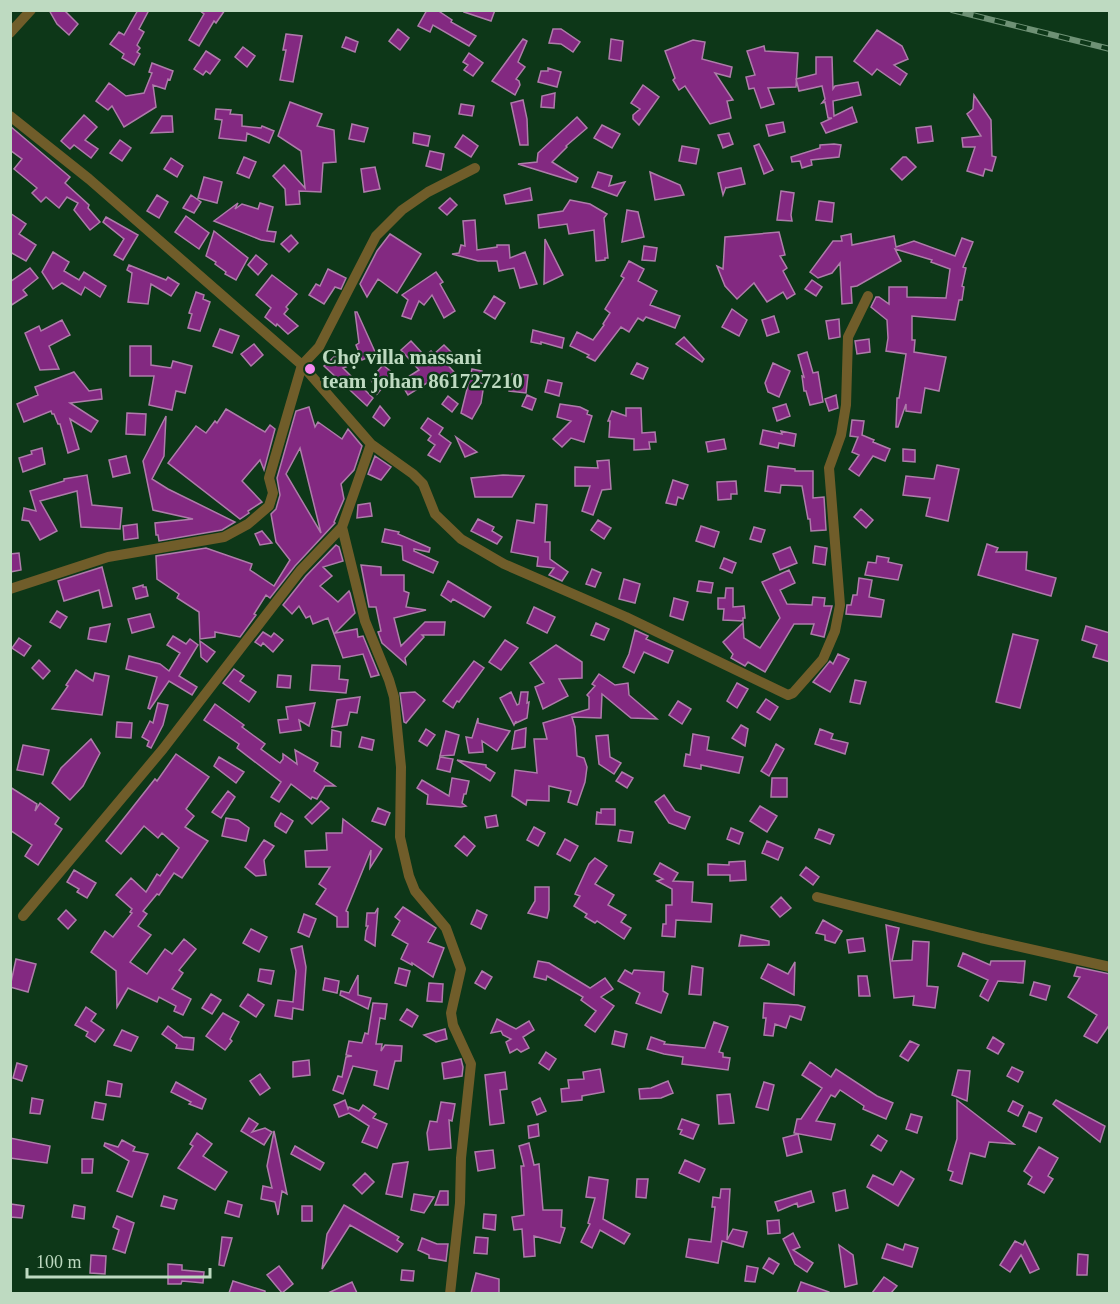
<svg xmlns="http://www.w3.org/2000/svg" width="1120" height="1304" font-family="Georgia,serif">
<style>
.building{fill:#832981;stroke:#ae7caa;stroke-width:1.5;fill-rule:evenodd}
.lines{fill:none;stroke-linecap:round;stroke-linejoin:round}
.street{stroke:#705d2a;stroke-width:10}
.rail-casing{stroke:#6e9175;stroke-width:6}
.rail{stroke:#0d3718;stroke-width:4;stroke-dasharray:11;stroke-linecap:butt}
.poi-dot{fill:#f489f0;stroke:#0d3718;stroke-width:2}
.labels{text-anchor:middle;stroke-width:5;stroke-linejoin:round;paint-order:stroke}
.poi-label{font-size:21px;font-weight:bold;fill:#bedac1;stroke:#0d3718;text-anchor:start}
</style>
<rect width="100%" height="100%" fill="#0d3718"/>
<path class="building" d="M49,10H64L78,24L69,35L57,24Z
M138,10H149L139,29L144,32L137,45L140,48L137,52L140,54L134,65L122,58L124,54L110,44L119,32L124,35Z
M199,10H225L216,23L214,21L199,46L189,40L204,14Z
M427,10H437L452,20L451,22L476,36L469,46L433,25L430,32L418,26Z
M465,10H495L491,21L464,12Z
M398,29L409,38L400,50L389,41Z
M553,29H561L580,42L573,52L561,44L549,43Z
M877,30L902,46L908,59L894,65L907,74L900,85L877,69L872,75L854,61Z
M286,34L302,36L293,82L280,80L286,50H283Z
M346,37L358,42L355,52L342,47Z
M523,39L527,41L518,62L525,67L516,79L519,81L520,85L515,95L492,81Z
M611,39L623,41L621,61L609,59Z
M693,40L705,42L702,59L732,67L730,77L715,73L733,100L727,101L731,118L710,124L685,86L679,90L673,80L675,78L665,51Z
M764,46L765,51L798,53L796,87L768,88L774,104L761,108L754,88L749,89L746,77L755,75L747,51Z
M243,47L255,56L247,67L235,57Z
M206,51L220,60L210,74L206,71L203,75L194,69Z
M469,53L483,63L473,76L464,70L468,65L463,62Z
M816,57H832L833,89L835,86L858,82L861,95L833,101L834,116L852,107L857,122L826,133L821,123L832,118H828L825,102L822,103L825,99L822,86L799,91L796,79L816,74Z
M152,63L173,71L170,80L168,79L165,89L153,85L156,107L124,127L112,106L108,110L96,101L109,83L126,96L144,93L152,73L149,72Z
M548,68L561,72L557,87L538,82L541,71H548Z
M643,85L659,97L639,125L633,119V115L640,109L631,103Z
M555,93L554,108L541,107L542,96Z
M974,95L991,120L992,156L996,157L992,171L985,169L983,176L967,171L975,147H963L962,138L981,136L967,114L973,109Z
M523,100L527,119L528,145H520L511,103Z
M290,102L322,114L317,126L334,130L336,162L323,163L321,192L299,191L300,204L286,205L285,189L273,176L284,165L305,188L301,151L278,136Z
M461,104L474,106L472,116L459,114Z
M216,109L231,110L230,114L242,115V126L261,128L262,126L274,131L269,143L247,133L246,141L219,138L222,120L215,119Z
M84,115L97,127L85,140L98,149L91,158L74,145L70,149L61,141Z
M162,116H172L173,132L151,133Z
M577,117L587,128L566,146L567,147L552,162L578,178L576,182L518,164L537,162L538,153Z
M783,122L785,132L769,136L766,125Z
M352,124L368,128L364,142L349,139Z
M602,125L620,134L612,148L594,138Z
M10,126L70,177L65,183L89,205L88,208L100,222L90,230L74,210L78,203L67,197L59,208L46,197L41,202L32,193L37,188L14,169L22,159L10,150Z
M931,126L933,141L918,143L916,128Z
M414,133L430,136L428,146L413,143Z
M729,133L733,144L723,148L718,135Z
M463,135L478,146L471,157L455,147Z
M120,140L131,148L122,161L110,153Z
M759,144L773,170L764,174L754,146Z
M834,144L841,145L839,157L811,160L812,165L802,168L800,161L792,162L791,157L820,148V145Z
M682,146L699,149L696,164L679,161Z
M430,151L444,154L441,170L426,166Z
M244,157L256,162L249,178L237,173Z
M903,157H906L916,167L902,180L891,169Z
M171,158L183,166L177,177L164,169Z
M375,167L380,189L364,192L361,169Z
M741,168L745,184L726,188V187L723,195L718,173Z
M598,172L612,176L609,186L625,182L617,196L592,187Z
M650,172L680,185L684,195L655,200Z
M204,177L222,182L217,203L198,198Z
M530,188L532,200L506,204L504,195Z
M781,191L794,193L791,215L792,221L777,220Z
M157,195L168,202L159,218L147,211Z
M191,195L201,202L194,213L183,208Z
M450,198L457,205L447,215L439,208Z
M570,200L590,204L607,214L604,218L608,258H605V260L596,261L594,230L569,234L567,224L539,228L538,215L563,211Z
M819,201L834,203L832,222L816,220Z
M238,203L235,209L242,204L258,209L260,203L273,207L267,231L276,232L274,242L261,240L214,221Z
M627,210L638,212L644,237L622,242Z
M10,213L26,224L19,234L36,245L26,261L10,252Z
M186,216L209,233L199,249L175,232Z
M106,217L138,235L123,260L114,255L124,239L103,222Z
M475,220L477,250L497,247V245H509L510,258L525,252L537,284L520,288L514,268L499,271L497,261H478L452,254L459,253L461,245L465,246L463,221Z
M214,231L248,258L236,280L225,274L226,272L215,264L216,262L206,256Z
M779,232L785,255L780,256L787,268L783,271L795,294L787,299L783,292L767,302L754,283L737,299L725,286L717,266L723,269L725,237Z
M390,234L421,254L397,293L378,279L367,297L360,284L377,251Z
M851,234L852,245L894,236L896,247L914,241L955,256L962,238L973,242L963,267L966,268L962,286L964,287L962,300H959L955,320L912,316V340H915L914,352L946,357L939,391L925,388L921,413L906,411V404L898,427H896L897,398H899L906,354L886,351L888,338L887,320L871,307L876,297H879L889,304V287H907V297L946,298L950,269L931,262L932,260L895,249L901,261L857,286L851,287L852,303L842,304L840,263L832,273L818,278L810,272L833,241H842L841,236Z
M291,235L298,243L289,252L281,244Z
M545,239L563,275L544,284Z
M644,246L657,248L655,261L642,260Z
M53,252L69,262L64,271L79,280L84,272L106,286L100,297L85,287L81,295L62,283L53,289L42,272Z
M256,255L267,264L258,275L248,265Z
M629,261L644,269L638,281L657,291L650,305L680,316L675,328L646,317L643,321L638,318L629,332L621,327L595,361L587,357L589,355L570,346L577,332L593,340L604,325L603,324L610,313L605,309L624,278L621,276Z
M129,265L166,280L168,277L179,284L171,296L151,284L148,304L128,302L132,273L127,270Z
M30,268L38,278L23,290L27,295L10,306V282Z
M328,269L346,278L341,289L335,287L324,304L309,295L316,284L320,286Z
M436,272L443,282L440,284L455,311L444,318L432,295L424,305L419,301L411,319L402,316L408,300L402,295Z
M272,275L297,294L286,307L288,309L284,314L298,326L288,334L277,324L276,326L265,317L271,308L256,295Z
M812,280L822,287L816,296L805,289Z
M196,292L204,295L203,299L210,302L200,331L188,328L192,314L189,313Z
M494,296L505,303L495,319L484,312Z
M732,309L747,320L739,336L722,327Z
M355,312H357L376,354L362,360L356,345L359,343Z
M774,316L779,332L767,336L762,320Z
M839,319L840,337L829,339L826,321Z
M62,320L70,335L49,346L59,369L40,370L25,333L39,326L41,331Z
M220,329L239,336L232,353L213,346Z
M533,330L564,338L562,348L541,342V344L531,342Z
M684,337L704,359L702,362L676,344Z
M869,339L870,352L857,354L855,341Z
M411,341L425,356L431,351L434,354L444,345L452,353L444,361L454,372L437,386L430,381L408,395L400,382L419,370L401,350Z
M254,344L263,355L251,366L241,354Z
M130,346H151V365L171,368L173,361L192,366L185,393L176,391L172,410L149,405L154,376H130Z
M807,352L813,373L818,372L823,402L810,405L806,391H804L802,376L804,377L798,355Z
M335,356L346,367L343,368L373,398L367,406L324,366Z
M637,363L648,368L643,379L631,374Z
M773,363L790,371L779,397L768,392L765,383Z
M383,365L394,374L377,394L371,379Z
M472,369L482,371L480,383L484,384L481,403L472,419L461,413Z
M74,372L89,391L101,389L102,399L70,403L98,421L91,432L70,419L79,449L68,453L60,424H58L54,414H52L51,411L24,422L17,404L38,395L35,387Z
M511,374L528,375L526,393L509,391Z
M548,380L562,383L559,396L545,392Z
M527,395L536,399L532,410L522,406Z
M836,395L838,408L829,411L825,399Z
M448,396L458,404L452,412L442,404Z
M560,404L580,407L588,411L587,414L592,416L584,442L571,438L562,447L553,439L571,421L557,417Z
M786,404L790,416L777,421L773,408Z
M380,406L390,418L384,426L373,417Z
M309,407L315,427L318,422L342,439L348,429L362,446L354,470L341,484L344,499L334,522L335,523L295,566L270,598L266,595L254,614L256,615L240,637L215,632V637L200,639L199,612L177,598L179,594L157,579L156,556L206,548L252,564L250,570L274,586L290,560L276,542L271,514L276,509L280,495L277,478L296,411ZM300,448L321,533L286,474Z
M626,408H641L642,433L655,432L656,442H649L650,449L634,450V439L609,437L610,421H608L612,411L626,416Z
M226,409L265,432L270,425L275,429L264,470L260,460L242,481L262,502L248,511L249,513L240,519L168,463L196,426L206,433L215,421L217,423Z
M127,413L146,414L145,435L126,434Z
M166,416L164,456L152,479L168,489L235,522L222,530L159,541L158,535H156L155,523L193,519L153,510L143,461Z
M428,418L443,428L439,434L451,443L440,462L428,455L435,445L428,440L431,436L421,428Z
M852,420L864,421L862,435L874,440L873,442L890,449L885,461L873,456L859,476L849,469L859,455L852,452L858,437L850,436Z
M763,430L782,434L781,431L796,434L794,446L779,443L778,448L760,444Z
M456,437L477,452L465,457Z
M724,439L726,449L708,452L706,442Z
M42,448L45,464L23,472L19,458L32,454L31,451Z
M903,449L915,450V462L903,461Z
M126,456L130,473L113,477L109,460Z
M375,456L391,467L381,480L368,474Z
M609,460L611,489L602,490L593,515L582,511L590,486H575V467L598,468L597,461Z
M937,465L959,469L948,521L926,516L930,498L903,495L906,476L934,479Z
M768,466L795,469V471H813V498L824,497L826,530L811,531L810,519H808L802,486L781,485L780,493L765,491Z
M87,475L92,505L122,508L120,529L81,527L77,491L40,501L57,531L40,540L29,521L22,520L24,508L36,511L30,491L64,481V479Z
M503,475L524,476L512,497H475L471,478Z
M673,480L688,485L683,499L678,497L676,505L666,503Z
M736,481L737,494H731V499L718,500L717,482Z
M370,503L372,516L357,518L358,505Z
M536,504L547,505L545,542H550V559L568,572L562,581L549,575L554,568L537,566L538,557L511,552L517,520L534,523Z
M861,509L873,520L866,528L854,517Z
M478,519L494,527L492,531L502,537L497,544L471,531Z
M598,520L611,528L604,539L591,530Z
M137,524L138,538L124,540L123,526Z
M701,526L719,532L714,547L696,541Z
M754,527L765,530L761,542L750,539Z
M385,529L399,532L398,534L430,548L429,552L414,549V551L438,562L433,573L403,560L402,546L382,542Z
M262,531L272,543L260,545L255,534Z
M987,544L998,548L996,552H1027L1026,570L1056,578L1051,596L978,575Z
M336,545L339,547L343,561L323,567L332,576L320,586L338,602L349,591L350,593L355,613L335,633L357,629L358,637L363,636L379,675L371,677L363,654L343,658L328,618L313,624L310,616L306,618L299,606L292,614L283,605L306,576Z
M815,546L827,548L825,565L813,563Z
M790,547L797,563L780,570L773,554Z
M19,553L21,570L10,572V554Z
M877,556L889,558L888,562L902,565L898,580L865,575L868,562L876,563Z
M724,558L736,563L732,573L720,568Z
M361,565L381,567V575H404V591L409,593L406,607L426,610L394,618L401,646L425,622H445L444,635H422L424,637L405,658L406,664L382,643L378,632L381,631L376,607H369Z
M102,567L112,606L103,608L99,590L64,601L58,581Z
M592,569L601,573L595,587L586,584Z
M789,570L795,583L780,590L787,604L812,605L813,597L825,598L824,606H832L824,637L811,634L814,624H794L765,672L748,662L745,666L731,658L733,654L723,642L743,623L744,638L760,648L780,618L762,582Z
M859,578L872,580L869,597L884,600L881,617L846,614L847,605H851L853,595H857Z
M624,579L640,584L635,603L619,599Z
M448,581L491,607L484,617L453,599L451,602L441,595Z
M699,581L713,583L711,593L697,591Z
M143,585V587H146L148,596L136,599L133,588Z
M726,588H733V607L744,606L745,618H743V621L723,620L724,609H718V598H725Z
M674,598L688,602L683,620L670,616Z
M534,607L555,617L547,633L527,623Z
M57,611L67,617L60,628L50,622Z
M150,614L154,627L132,633L128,619Z
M596,623L609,629L604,640L591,635Z
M110,624L106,642L88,639L90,628Z
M1086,626L1110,633V662L1093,657L1097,645L1082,640Z
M635,630L648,636L646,639L673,651L668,663L644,652L634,673L623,667L629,654Z
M263,632L271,637L274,633L283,640L273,652L263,643L261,646L255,642Z
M1013,634L1038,640L1020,708L996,702Z
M173,636L186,644L190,639L198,645L179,676L197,687L192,695L169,681L150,709L148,708L157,677L126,669L129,656L160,664L169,671L180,653L167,645Z
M19,638L31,646L24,656L12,648Z
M505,640L518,648L501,670L489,662Z
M200,641L215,652L207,662L201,657Z
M556,645L582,662V678L559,679L568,696L543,709L535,687L544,683L530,663Z
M838,654L849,659L830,692L813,682L830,661L833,664Z
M39,660L50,671L43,679L32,668Z
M474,661L484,668L459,702L457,701L453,708L443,701Z
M312,665L340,666L339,679L348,680L346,693L310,690Z
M234,669L244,676L240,681L256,692L249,702L223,683Z
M76,670L93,681L95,673L109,676L102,715L52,709L68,686L66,685Z
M599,674L615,685L628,683L629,695L657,719L631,718L602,694L601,718L572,717L575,727L577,756L584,758L587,767L585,782L577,805L568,802L571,791L549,786V801L527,800L526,805L512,796L515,770L537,773L534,739H547L543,723L589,709V697L587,695L595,686L592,684Z
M278,675L291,676L290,688L277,687Z
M855,680L866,682L860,704L850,702Z
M737,683L748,689L737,708L727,701Z
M415,692L425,700L406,723L404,722L400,693Z
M511,692L517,705L519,704L521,692H528L527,703L529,702L527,718L516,723V721L514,725L500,698Z
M360,697L357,713L350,712L347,725L332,727L337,700Z
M766,699L778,707L770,720L757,712Z
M678,701L691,709L682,724L669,715Z
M158,703L168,705L163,725L151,748L147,746L149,741L142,737L150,721L153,723Z
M315,703L309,726L299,720L301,730L280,733L278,720L288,719L286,707Z
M215,704L244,725L242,727L265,744L261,749L280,763L283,759V754L297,764L295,750L318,763L314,771L335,786H325L317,799L312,797L311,799L291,784L279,802L271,797L281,782L237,748L239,744L204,720Z
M478,718V723L510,731L497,751L482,741L483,752L469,753L466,737L472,738Z
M117,722L132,723L131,738L116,737Z
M741,725L748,729L745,746L732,738Z
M526,728L525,747L512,749L515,731Z
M426,729L435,735L427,746L419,741Z
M820,729L833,734L831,739L848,743L845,754L815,744Z
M332,730L341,732L340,747L331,746Z
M446,731L459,735L454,755L440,756Z
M693,734L709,737L707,750L743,757L739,773L701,765V769L684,766L686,754L690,755Z
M608,735L610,757L621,763L614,774L599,764L596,736Z
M362,737L374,740L372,750L359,747Z
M91,739L100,753L83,786L70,800L52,783L61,768Z
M776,744L784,749L769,776L761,771L767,762Z
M23,745L49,750L43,775L17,770Z
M176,754L209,777L186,809L194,816L185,827L208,841L182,878L174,873L159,895L157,894L143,911L147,914L138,926L151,935L130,962L147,974L165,949L172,954L184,939L196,949L179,970L183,973L172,989L191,999L183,1015L174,1011L176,1006L159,997L157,1002L128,988L117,1007L116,971L91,952L105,931L113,937L132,913L130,912L132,909L116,895L131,878L146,892L157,874L160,876L179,848L162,833L158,838L144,826L121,854L106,841L155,779L157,781Z
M219,757L244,772L236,783L214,766Z
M440,757L453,759L450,772L437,769Z
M457,760L486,765V767L495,773L490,781Z
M622,772L633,778L627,788L616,781Z
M452,778L469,781L466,794H464L462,803L466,806L461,807L427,804L428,795L417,788L422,780L449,796Z
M772,778H787V797H771Z
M10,787L37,804L35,811L40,803L59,818L55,824L62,829L38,865L25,856L32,845L10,830Z
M228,791L235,797L221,818L212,812Z
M664,795L675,811L690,817L685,829L669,823L655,802Z
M321,801L329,808L312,824L305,817Z
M760,806L777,816L767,832L750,821Z
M378,808L390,813L385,825L372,821Z
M601,809H615V825L596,824L597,812L601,813Z
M281,813L293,821L286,833L275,826V823Z
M496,815L498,826L487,828L485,817Z
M226,818L238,820L249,828L246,841L222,836Z
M343,819L382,849L370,868L371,850L346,911L348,912V927H337V917L316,904L326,889L319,884L330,867H306L305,851L327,850L326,833H342Z
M534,827L545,833L538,846L527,840Z
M731,828L743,833L739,844L727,839Z
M819,829L834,835L830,844L815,838Z
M620,830L633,832L631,843L618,841Z
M464,836L475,846L467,856L455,846Z
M565,839L578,846L570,861L557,854Z
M264,840L274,846L264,860L266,875L256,876L245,867Z
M767,841L783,848L778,860L762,853Z
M595,858L607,866L595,884L614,895L608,905L626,915L621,922L631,928L624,939L597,921L595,923L585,917L587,914L574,906L580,896L575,894L589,864Z
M745,861L746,880L730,881V875H708V864L729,865V862Z
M660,863L678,873L673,881L693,882L692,902L712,904L711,922L676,920L675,937L662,936L663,924H666V905H672V889L657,881L663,879L654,874Z
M806,867L819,877L813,885L800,875Z
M74,870L96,883L87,898L77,892L79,889L67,882Z
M535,887H549V910L547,918L528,913L535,901Z
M781,897L791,908L780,917L771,907Z
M403,907L436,928L428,942L444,948L433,977L412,963V965L401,959L408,944L392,935L400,921L395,917Z
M378,908L376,932L375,946L365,940L366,931L368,926H366L367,913H375Z
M66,910L76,920L68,929L58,919Z
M477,910L487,915L481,929L471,924Z
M304,914L316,919L309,937L298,932Z
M823,920L842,931L835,943L825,940V935L816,933Z
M886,925L899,928L892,961L912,960L913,941L929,942L927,986L938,987L935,1008L913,1005L914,996L894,998Z
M251,929L267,937L259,952L243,943Z
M741,935L769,941V945L739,946Z
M863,938L865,951L849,953L847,940Z
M302,946L306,967L303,1010L293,1008L292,1019L275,1016L278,1000L293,1002L296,971L291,949Z
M963,953L990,965L991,961H1025L1023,983L998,981L988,1001L980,996L988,980L958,966Z
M16,959L36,964L28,992L10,987Z
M538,961L549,963L590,988L605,978L613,989L601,997L614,1006L595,1032L585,1025L596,1011L581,1000L583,997L547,976L546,980L534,977Z
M795,962L794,995L761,978L768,964L788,974Z
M692,966L703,968L701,995L689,994Z
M1077,967L1110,974V1024L1097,1043L1084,1036L1097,1015L1068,997L1080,977L1074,976Z
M399,968L410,971L406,986L395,983Z
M260,969L274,971L271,984L258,981Z
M625,970L632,974L634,970L664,972L663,991L668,994L661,1013L636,1003L640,993L618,981Z
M482,971L492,977L485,989L475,983Z
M358,975V995L371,998L368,1009L340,995L341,991L349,993Z
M858,976H867L870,996H859Z
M325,978L339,981L337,993L323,990Z
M1034,982L1050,986L1046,1000L1030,995Z
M429,983L443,984L442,1002L427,1001Z
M211,994L221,1000L212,1014L202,1008Z
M248,994L264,1005L256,1017L240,1006Z
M373,1003L387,1004L385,1019L380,1018L376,1044H382L381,1051L385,1045L402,1046L401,1061H395L388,1089L374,1085L377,1071L353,1066L343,1094L333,1090L338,1076L342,1077L346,1057L352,1056L346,1055L349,1041L362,1043L365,1033L368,1034Z
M764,1003L798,1005L805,1007L801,1020L790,1016L786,1028L775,1024L773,1036L764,1035L766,1018H763Z
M86,1007L96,1014L91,1021L104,1030L95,1042L86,1036L88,1032L75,1025Z
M407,1009L418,1016L412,1027L400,1020Z
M223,1013L239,1022L230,1039L232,1041L225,1050L206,1036Z
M497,1019L516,1029L529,1021L534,1030L523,1037L529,1048L521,1052L517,1049L510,1053L506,1042L511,1039L503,1035L501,1031L491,1033Z
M714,1022L728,1027L719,1052L723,1053V1057L730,1058L728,1070L682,1064L683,1057L664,1054L647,1049L651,1037L665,1042L664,1044L705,1048Z
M168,1026L183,1037L194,1038L193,1050L176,1048L177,1045L162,1034Z
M445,1029L447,1039L436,1042L424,1035Z
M122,1030L138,1037L131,1051L114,1045Z
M615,1031L627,1034L624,1047L612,1044Z
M993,1037L1004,1044L998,1054L987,1048Z
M910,1041L919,1045L908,1061L900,1056Z
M546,1052L556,1059L549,1070L539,1063Z
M461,1059L463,1067L462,1076L444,1079L442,1063Z
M309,1060L310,1075L293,1077V1062Z
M810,1062L831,1077L836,1069L877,1096L893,1103L886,1119L863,1109L864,1106L840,1090L835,1097L831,1095L816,1121L835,1124L831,1140L794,1133L797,1119H801L822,1088L802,1075Z
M17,1063L27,1066L22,1081L13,1078Z
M1012,1067L1023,1072L1018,1082L1007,1076Z
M600,1069L604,1092L582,1096V1100L562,1102L561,1089L569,1088L568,1080L584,1079L583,1072Z
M958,1070L970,1071L967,1101L952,1095Z
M505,1072L507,1089L500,1090L504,1123L490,1125L485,1075Z
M260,1074L270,1088L260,1095L250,1081Z
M108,1081L122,1084L120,1097L106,1095Z
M668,1081L673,1093L661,1098L640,1099L639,1089L651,1088Z
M176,1082L206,1099L202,1109L189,1104L191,1102L171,1092Z
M764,1082L774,1085L768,1110L756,1107Z
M730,1094L734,1123L719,1124L717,1095Z
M32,1098L43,1100L40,1114L30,1113Z
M540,1098L546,1111L537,1115L532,1102Z
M345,1100L348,1109L349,1107L359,1111L363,1105L376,1114L373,1118L387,1124L377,1148L362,1142L369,1126L349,1113L339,1117L334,1105Z
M957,1100L1014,1144L989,1142L985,1157L970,1153L962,1184L950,1180L953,1172L948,1170L957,1139Z
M1056,1100L1105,1126L1100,1142L1053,1104Z
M1013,1101L1023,1106L1018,1116L1008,1111Z
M95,1102L106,1104L103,1120L92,1118Z
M441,1102L455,1104L452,1121L449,1120L451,1148L429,1150L427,1133L430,1121L437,1122Z
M1029,1112L1042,1118L1036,1132L1023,1126Z
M911,1114L922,1117L917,1133L906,1129Z
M249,1118L258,1124L252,1132L265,1128L272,1132L264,1145L241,1131Z
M682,1119L699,1125L693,1139L680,1134L682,1130L678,1129Z
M538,1124L539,1136L529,1138L528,1126Z
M274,1131L287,1194L282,1191L278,1215L275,1202L261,1199L263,1186L272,1188L267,1166Z
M197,1133L212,1144L203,1156L227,1172L215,1190L178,1168L193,1146L190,1144Z
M798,1134L802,1152L787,1156L783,1138Z
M878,1135L887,1141L881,1151L871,1145Z
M10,1138L50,1146L47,1163L10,1158Z
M122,1140L135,1147L133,1151L148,1154L132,1197L117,1191L129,1161L104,1146L105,1143L118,1147Z
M529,1143L534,1165L539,1164L543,1210H562L561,1227L565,1228L560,1243L534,1236L535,1256L524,1257L522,1229L514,1230L512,1217L524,1215L521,1166H524L519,1146Z
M295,1146L324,1163L320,1170L291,1154Z
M1039,1147L1058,1158L1048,1176L1053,1179L1044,1193L1028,1184L1032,1177L1024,1171Z
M493,1150L495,1168L478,1171L475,1152Z
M82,1159H93L92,1173H82Z
M685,1160L705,1169L699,1182L679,1173Z
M408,1162L402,1197L386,1194L393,1164Z
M901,1171L914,1179L898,1206L867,1187L873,1175L893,1185Z
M365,1173L374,1182L362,1194L353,1185Z
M589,1177L608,1180L603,1219L630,1234L624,1244L600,1230L592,1248L581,1242L590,1224L588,1223L595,1198L586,1197Z
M637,1179H648L646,1198L636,1197Z
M721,1189H730L727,1240L733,1229L747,1232L743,1247L722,1241L718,1263L686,1257L689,1239L711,1242L715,1207H712L713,1197L720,1198Z
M845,1190L848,1208L836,1211L833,1193Z
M440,1191H448V1205H435Z
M811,1191L814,1202L798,1207L797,1203L778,1211L775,1202Z
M414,1194L434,1197L424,1213L411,1210Z
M164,1196L177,1200L174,1209L161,1206Z
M228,1201L242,1205L239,1217L225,1213Z
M11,1204L24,1206L22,1218L10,1217Z
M74,1205L85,1207L84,1219L72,1217Z
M344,1205L399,1237L397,1240L403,1244L397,1252L350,1225L322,1269L327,1234Z
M302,1206H312V1221H302Z
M484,1214L496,1215L495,1230L483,1228Z
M117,1216L134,1223L125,1253L113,1249L119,1230L113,1227Z
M779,1220L780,1233L768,1234L767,1221Z
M793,1233L800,1247L793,1250L813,1263L807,1272L795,1264L783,1239Z
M222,1237L232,1238L224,1266L219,1265Z
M476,1237L488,1238L487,1254L474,1253Z
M422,1238L437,1244H448L446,1261L429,1258V1255L418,1250Z
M1015,1241L1023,1245L1025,1241L1039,1269L1030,1273L1021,1255L1010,1272L1000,1265Z
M887,1244L903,1250L905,1244L918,1248L912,1267L882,1258Z
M839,1245L853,1255L857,1284L845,1287Z
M1078,1254L1088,1255L1087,1275H1077Z
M91,1255L106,1256L105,1274L90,1273Z
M769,1258L779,1264L773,1274L763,1268Z
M168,1264L182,1265V1270L204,1272L203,1283L182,1281L181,1284H168Z
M279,1266L293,1284L282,1293L267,1275Z
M747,1266L758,1268L755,1282L745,1281Z
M402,1270L414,1271L413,1281L401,1280Z
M476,1273L499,1279V1293H471Z
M884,1277L897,1286L891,1293H872Z
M233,1281L265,1291V1293H229Z
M352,1282L357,1293H328Z
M801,1282L829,1292V1293H797Z"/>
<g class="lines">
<path class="street" d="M10,33L31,10
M10,116L89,179L302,365L371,444L413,474L423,484L435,514L461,539L504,564L626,617L788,695L793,693L823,659L835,631L840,605L829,468L841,435L846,405L848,337L868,296
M342,527L365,621L389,680L394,697L401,767L400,837L409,876L415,891L446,928L461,969L451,1013L453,1025L471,1064L461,1158L460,1203L450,1294
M10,589L108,557L224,537L248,524L269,506L273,493L269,478L302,365L319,347L376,236L402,210L428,192L475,168
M817,897L981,938L1110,967
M23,916L163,749L300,571L342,527L371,444"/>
<g class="rail-casing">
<path id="rail" d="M952,10L1110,49"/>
</g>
<use href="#rail" class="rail"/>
</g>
<circle class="poi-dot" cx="310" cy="369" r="6"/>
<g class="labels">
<g class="poi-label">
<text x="322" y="364">Chợ villa massani<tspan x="322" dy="24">team johan 861727210</tspan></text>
</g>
</g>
<rect width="1120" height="1304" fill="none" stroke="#bedac1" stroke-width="24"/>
<path d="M27 1268v9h183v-9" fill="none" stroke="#bedac1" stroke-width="3"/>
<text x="36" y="1268" font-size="18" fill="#bedac1" stroke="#0d3718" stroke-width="4.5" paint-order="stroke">100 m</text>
</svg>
